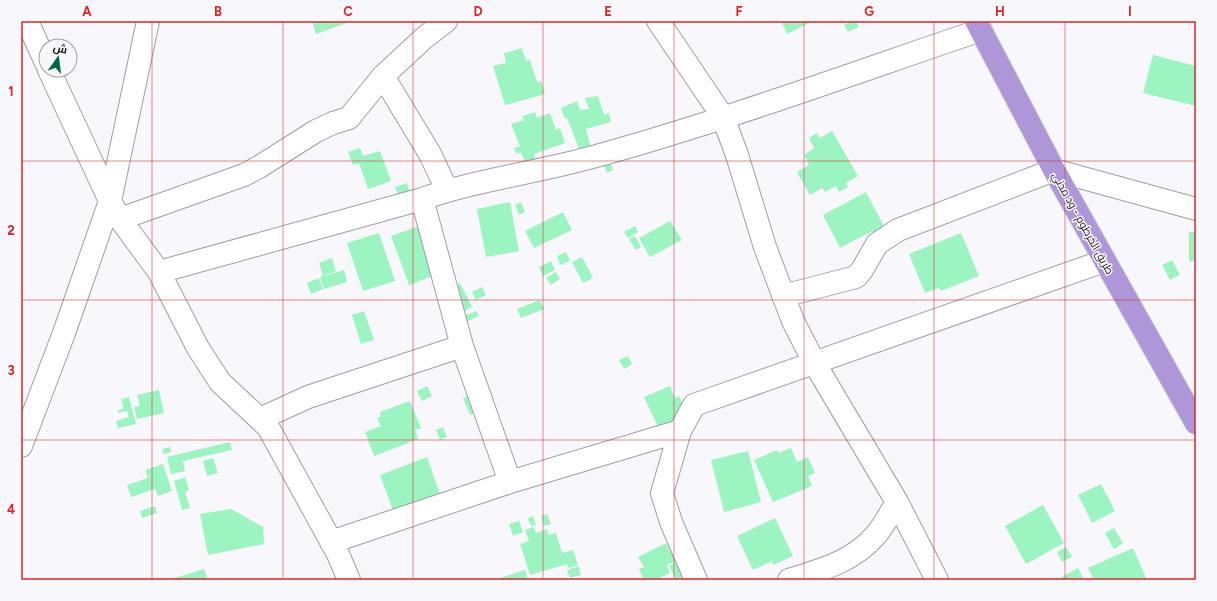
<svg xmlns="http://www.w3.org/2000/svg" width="1217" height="601" font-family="Figtree,Cairo,sans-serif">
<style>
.building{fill:#9cf4c1}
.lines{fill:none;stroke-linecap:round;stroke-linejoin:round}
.minor-casing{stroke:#9f9ea2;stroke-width:24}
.highway-casing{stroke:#d1d1d1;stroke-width:24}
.minor{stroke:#fff;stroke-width:22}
.highway{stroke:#ae97d8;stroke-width:22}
.grid{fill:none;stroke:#d62828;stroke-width:1;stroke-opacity:0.55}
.labels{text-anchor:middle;stroke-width:3;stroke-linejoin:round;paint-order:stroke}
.street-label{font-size:11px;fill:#1a191b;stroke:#f8f7fb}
.neatline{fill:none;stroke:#d62828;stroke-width:1.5}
.grid-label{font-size:13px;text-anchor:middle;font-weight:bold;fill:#d62828}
</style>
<rect width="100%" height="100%" fill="#f8f7fb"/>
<path class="building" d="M312,21H349L350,22L316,34Z
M781,21H813L787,34Z
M851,21H856L859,27L848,32L844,25Z
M522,48L526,61L530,60L537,82L541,81L545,94L505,105L493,66L506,63L504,53Z
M1153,55L1196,66V106L1143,93Z
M598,96L604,115L609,113L611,122L586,129L591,148L580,151L567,118L565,119L561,108L577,101L580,110L589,109L585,98Z
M535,112L537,118L550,113L556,130L560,128L565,143L534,154L536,161L526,164L521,152L516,154L514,148L520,146L511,124L524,120L522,116Z
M832,131L858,176L846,183L848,187L839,192L836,186L825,192L822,188L810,195L797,172L809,165L804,155L814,148L809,138L817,133L820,138Z
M360,148L363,156L380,151L391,181L368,189L359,163L353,165L348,152Z
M608,155L613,170L607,173L601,158Z
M407,183L411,196L400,200L395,187Z
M866,192L887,232L875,238L872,231L840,248L823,215Z
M510,202L519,251L486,257L477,209Z
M521,202L525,212L519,215L515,205Z
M563,212L572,230L534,248L525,231Z
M670,221L682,240L650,257L639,238Z
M635,226L638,232L628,238L624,232Z
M417,227L435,275L409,285L391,236Z
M1189,232H1196V261H1189Z
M379,233L395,281L363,291L347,243Z
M961,233L979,276L941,291L939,288L925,293L909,254Z
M635,236L641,247L636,250L629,239Z
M566,252L570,261L560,265L557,256Z
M582,257L593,278L583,283L572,262Z
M332,258L336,271L323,276L319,263Z
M1172,260L1180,275L1170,280L1162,265Z
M551,261L555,270L543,276L539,267Z
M344,270L347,282L324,289L320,277Z
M556,272L560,279L551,285L546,278Z
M319,278L323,289L311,294L307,283Z
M460,283L472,307L461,313L449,288Z
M482,287L486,295L476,300L472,292Z
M540,300L544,309L521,318L517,309Z
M364,311L374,340L361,344L352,315Z
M476,311L479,316L466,322L464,316Z
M628,356L632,364L624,369L619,360Z
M427,386L432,396L422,401L417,391Z
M670,386L675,398L679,396L684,406L680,408L684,418L659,429L644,397Z
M159,390L164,413L137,419L134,407L140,406L137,395Z
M474,393L482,410L470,415L463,398Z
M129,397L136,424L118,428L116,421L129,417L127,411L118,413V410L124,409L121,399Z
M410,401L421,428L415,430L418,439L374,456L365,432L381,426L377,418L381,417L380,412Z
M443,427L447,437L440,440L436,430Z
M230,442L232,450L183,461L185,471L171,474L167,457Z
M170,447L171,452L164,454L162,449Z
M791,448L797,462L808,457L815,473L808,476L812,486L773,502L754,460L777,450L778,453Z
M748,451L761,502L724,512L711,460Z
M427,457L441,497L394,513L380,475Z
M213,458L218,473L207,476L203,461Z
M163,464L172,491L158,496L155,489L131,497L127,485L148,478L145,470Z
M185,477L189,490L185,492L190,508L182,510L174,481Z
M1101,484L1115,511L1092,523L1078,495Z
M1043,505L1064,543L1026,564L1005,526Z
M155,506L157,513L142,518L140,511Z
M231,509L263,527L264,544L208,555L200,514Z
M547,514L551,524L544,526L541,516Z
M533,516L536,525L531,526L528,518Z
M775,518L793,556L773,565L772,561L753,570L737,536Z
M519,521L523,532L513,536L509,524Z
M534,527L536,533L547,529L549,535L556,533L562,553L573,550L578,565L568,568L567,564L530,575L520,544L529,541L525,530Z
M1114,528L1123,543L1114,549L1105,533Z
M666,543L670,551L673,549L679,560L667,565L670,573L660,578V580H644L639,569L644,567L638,557Z
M1066,547L1072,557L1062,562L1057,552Z
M1133,548L1147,580H1094L1088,568Z
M676,562L683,577L676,580L669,566Z
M579,566L581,575L570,578L567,570Z
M1078,568L1084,580H1051L1057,577L1058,579Z
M204,569L208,580H168Z
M525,570L528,580H500V578Z"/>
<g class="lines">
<g class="minor-casing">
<path id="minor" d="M27,21L46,63
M658,21L723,117L737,155L765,247L793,321L815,364L897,502L937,580
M49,70L110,201L148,21
M383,76L430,154L447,190
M422,199L462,346L510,482
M110,201L120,219L159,272L198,348L220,382L268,427L338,554L349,580
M120,219L244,175L259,167L316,131L333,123L349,118L383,76L424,38L446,21
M159,272L422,199C476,180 534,173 589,158C721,122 851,74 981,30
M783,296L856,277L862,270L877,244L898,230L1054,170L1196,209
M260,419L308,397L462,346
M680,431L662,493L671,522L696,580
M21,446L64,333L110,201
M331,542L510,482L680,431L694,405L1104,261
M789,580C821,570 852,562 875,536C884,526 890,513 897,502"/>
</g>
<g class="highway-casing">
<path id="highway" d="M976,21L1054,170L1196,423"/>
</g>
<use href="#minor" class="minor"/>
<use href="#highway" class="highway"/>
</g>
<path class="grid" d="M152,21V580M283,21V580M413,21V580M543,21V580M674,21V580M804,21V580M934,21V580M1065,21V580M21,161H1196M21,300H1196M21,440H1196"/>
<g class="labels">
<g class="street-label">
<text transform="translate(1083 223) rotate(61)" y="4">طريق الخرطوم - ود مدني</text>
</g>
</g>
<rect width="1217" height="601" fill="none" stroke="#f8f7fb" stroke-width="44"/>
<g transform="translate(58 58) rotate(14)"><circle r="19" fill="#f8f7fb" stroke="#9f9ea1"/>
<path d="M0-3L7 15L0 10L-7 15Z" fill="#01693f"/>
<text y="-6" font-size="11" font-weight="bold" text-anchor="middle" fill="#1a191b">ش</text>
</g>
<rect x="22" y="22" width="1173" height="557" class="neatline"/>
<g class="grid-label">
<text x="87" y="16">A</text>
<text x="218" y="16">B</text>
<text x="348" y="16">C</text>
<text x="478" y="16">D</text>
<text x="608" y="16">E</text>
<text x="739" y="16">F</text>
<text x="869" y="16">G</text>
<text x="1000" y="16">H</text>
<text x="1130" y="16">I</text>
<text x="11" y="96">1</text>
<text x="11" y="235">2</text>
<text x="11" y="375">3</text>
<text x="11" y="514">4</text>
</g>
</svg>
